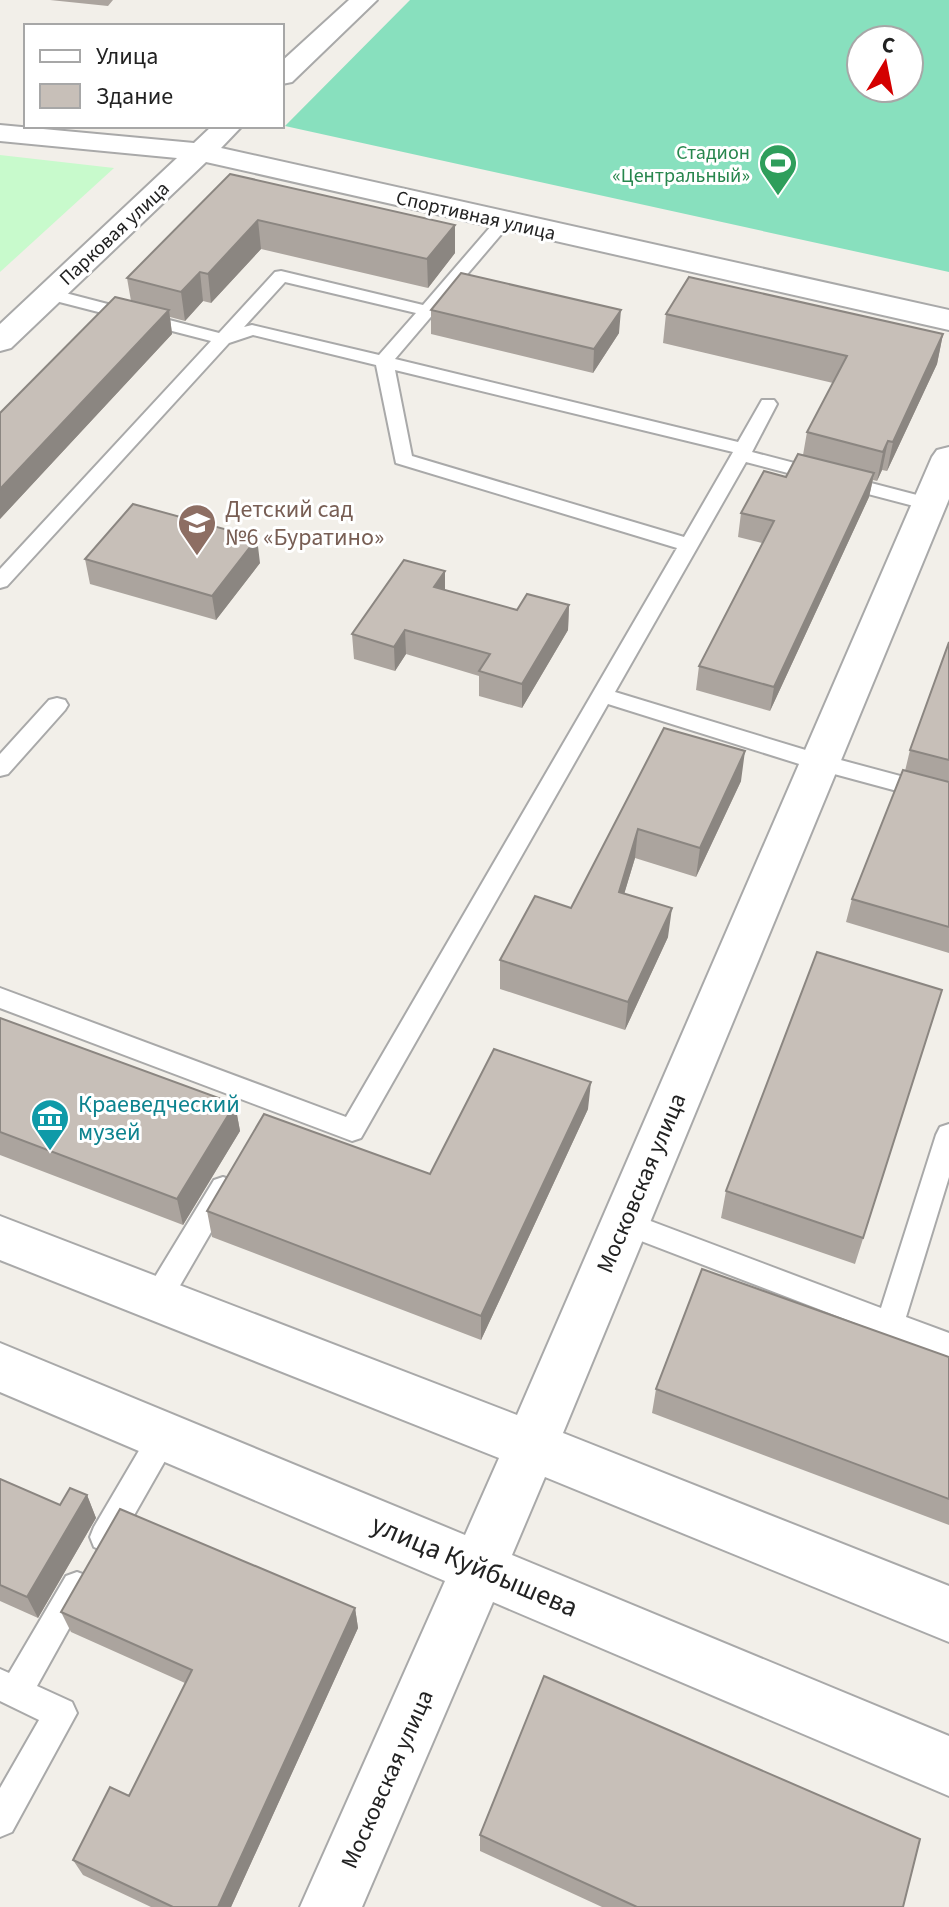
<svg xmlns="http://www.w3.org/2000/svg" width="949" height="1907" font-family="'Source Sans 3',sans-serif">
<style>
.park{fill:#c8facc}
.pitch{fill:#88e0be;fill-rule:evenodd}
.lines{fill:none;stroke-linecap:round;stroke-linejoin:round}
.service-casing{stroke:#a9a9a9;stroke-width:4}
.minor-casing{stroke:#a9a9a9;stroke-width:4}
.tertiary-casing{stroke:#a9a9a9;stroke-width:4}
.service{fill:#fff;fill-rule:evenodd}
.minor{fill:#fff;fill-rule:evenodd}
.tertiary{fill:#fff;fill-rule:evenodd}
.wall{fill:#aba49e}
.shaded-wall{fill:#8b8681}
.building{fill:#c7bfb8;stroke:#8b8681;stroke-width:2}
.labels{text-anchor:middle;stroke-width:6;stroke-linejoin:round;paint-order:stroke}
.far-leisure-label{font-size:20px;fill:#27864d;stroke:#fff;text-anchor:end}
.far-street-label{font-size:20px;fill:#222;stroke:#fff}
.education-label{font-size:24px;fill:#785e54;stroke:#fff;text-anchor:start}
.culture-label{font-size:24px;fill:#0d838f;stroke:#fff;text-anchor:start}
.street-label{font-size:24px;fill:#222;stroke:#fff}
.near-street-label{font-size:28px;fill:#222;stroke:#fff}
</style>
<rect width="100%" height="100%" fill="#f2efe9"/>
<path class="park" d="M0,155L114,168L0,272Z"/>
<path class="pitch" d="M410,0H949V272L285,126ZM861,40H909V88H861Z"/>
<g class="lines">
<g class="service-casing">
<path id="service" d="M504,216L512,221L510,224L395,359L738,442L762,400H774L777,404L752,452L936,500L939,504L929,510L746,462L615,692L822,755L949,789V805L812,768L608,704L361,1138L352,1141L0,1008V988L346,1117L677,548L396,463L376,365L253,335L229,343L7,586L0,588V569L211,341L44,298L41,294L50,289L219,333L275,272L281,271L423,305L498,218ZM285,282L416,313L379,355L252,325L244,327ZM395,370L733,452L684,537L412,456Z
M57,698L65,700L68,705L65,710L8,774L0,776V754L49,700Z
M949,1124V1177L906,1317L949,1333V1359L615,1231L611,1223L615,1215L624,1211L881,1308L936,1135L940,1127Z
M223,1177L232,1180L236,1188L232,1196L167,1308L157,1311L147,1308L143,1299L147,1290L214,1180Z
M164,1421L174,1425L179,1435L174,1445L116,1547L105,1552L94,1547L90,1537L94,1527L154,1425Z
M77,1572L88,1576L92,1587L37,1686L72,1702L77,1713L12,1832L0,1837V1788L39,1720L0,1701V1669L9,1673L66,1576Z"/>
</g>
<g class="minor-casing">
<path id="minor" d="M949,447V499L563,1433L949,1586V1642L545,1477L512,1555L949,1736V1796L493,1602L362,1907H300L445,1581L0,1392V1343L465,1535L499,1458L0,1260V1216L517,1415L932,457L937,450Z"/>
</g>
<g class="tertiary-casing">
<path id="tertiary" d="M349,0H377L292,82L282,84V61Z
M0,125L194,143L212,126H242L221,148L949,310V330L206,162L11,348L0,351V324L177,158L0,141Z"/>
</g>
<use href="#service" class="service"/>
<use href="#minor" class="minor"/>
<use href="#tertiary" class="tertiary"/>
</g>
<path class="wall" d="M50,0H113L108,6Z
M230,174L455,253L428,288L261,249L211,303L203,301L185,321L170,317L172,334L0,519V413L131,301L127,278Z
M431,310L619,333L593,373L431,334Z
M666,314L943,334L937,364L887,471L882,470L877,481L873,480L869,497L770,711L696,690L699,666L762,543L738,537L741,513L786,477L803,455L807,432L833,383L663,343Z
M85,559L260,563L216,620L90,584Z
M445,571V590L517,610L569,605L568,630L522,708L479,696V676L406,654L395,671L354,659L352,634Z
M949,642V953L846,922L852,899L905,771L910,750Z
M664,728L741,781L696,877L635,858L624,894L668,937L625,1030L500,989V960L571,908Z
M942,990L855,1264L721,1218L726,1191Z
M0,1018L235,1104L240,1131L183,1225L0,1155Z
M588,1109L481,1340L212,1237L207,1211L430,1174Z
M949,1357V1525L652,1413L656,1389Z
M0,1479L60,1505L87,1495L96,1518L38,1618L0,1601Z
M355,1608L358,1628L231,1907H151L83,1875L73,1860L129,1796L185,1683L71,1632L61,1612Z
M480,1835L903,1907H602L480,1851Z"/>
<path class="shaded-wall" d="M258,220L261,249L211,303L208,274Z
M455,225V253L428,288L427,259Z
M200,272L203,301L185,321L181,292Z
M169,310L172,334L0,519V489Z
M621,310L619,333L593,373L594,349Z
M943,334L937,364L887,471L893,442Z
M888,441L882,470L877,481L883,452Z
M874,473L869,497L770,711L774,687Z
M257,538L260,563L216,620L212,596Z
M445,571V596L434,587Z
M569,605L568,630L522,708V684Z
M405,630L406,654L395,671L394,647Z
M745,751L741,781L696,877L700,848Z
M638,829L635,858L616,921L619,892Z
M672,908L668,937L625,1030L628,1002Z
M591,1082L588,1109L481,1340V1316Z
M235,1104L240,1131L183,1225L177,1199Z
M87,1495L96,1518L38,1618L27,1597Z
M355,1608L358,1628L231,1907H218Z"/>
<path class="building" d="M230,174L455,225L427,259L258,220L208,274L200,272L181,292L127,278Z
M461,273L621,310L594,349L431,310Z
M689,277L943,334L893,442L888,441L883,452L807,432L847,356L666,314Z
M115,297L169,310L0,489V413Z
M798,454L874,473L774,687L699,666L774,521L741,513L764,471L786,477Z
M133,504L257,538L212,596L85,559Z
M404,560L445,571L434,587L517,610L527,594L569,605L522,684L479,671L490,654L405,630L394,647L352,634Z
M949,642V760L910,750Z
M664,728L745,751L700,848L638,829L619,892L672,908L628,1002L500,960L535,896L571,908Z
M903,770L949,782V927L852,899Z
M817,952L942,990L863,1238L726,1191Z
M0,1018L235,1104L177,1199L0,1132Z
M494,1049L591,1082L481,1316L207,1211L264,1114L430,1174Z
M702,1269L949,1357V1499L656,1389Z
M0,1479L60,1505L70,1488L87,1495L27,1597L0,1585Z
M120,1509L355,1608L218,1907H173L73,1860L110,1787L129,1796L192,1670L61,1612Z
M544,1676L920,1839L903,1907H637L480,1835Z"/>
<defs>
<g id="stadium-pin" transform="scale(2)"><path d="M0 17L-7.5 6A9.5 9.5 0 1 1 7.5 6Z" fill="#2e9e5b" stroke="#fff"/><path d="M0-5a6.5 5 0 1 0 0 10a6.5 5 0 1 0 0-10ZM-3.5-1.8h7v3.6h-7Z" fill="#fff"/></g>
<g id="school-pin" transform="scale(2)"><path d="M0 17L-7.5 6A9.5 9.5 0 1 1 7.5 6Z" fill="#8d6e63" stroke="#fff"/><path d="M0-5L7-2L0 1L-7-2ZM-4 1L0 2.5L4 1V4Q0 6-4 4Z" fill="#fff"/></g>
<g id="museum-pin" transform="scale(2)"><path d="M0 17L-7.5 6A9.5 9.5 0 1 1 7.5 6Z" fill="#0f9aa8" stroke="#fff"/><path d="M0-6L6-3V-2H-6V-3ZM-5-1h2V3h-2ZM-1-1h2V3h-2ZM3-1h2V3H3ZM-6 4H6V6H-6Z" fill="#fff"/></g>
</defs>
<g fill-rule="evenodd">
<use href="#stadium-pin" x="778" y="163"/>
<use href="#school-pin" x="197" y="523"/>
<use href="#museum-pin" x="50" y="1118"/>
</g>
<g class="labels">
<g class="far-leisure-label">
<text x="750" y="159">Стадион<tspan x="750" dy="23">«Центральный»</tspan></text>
</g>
<g class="far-street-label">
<text transform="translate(476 215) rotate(13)" y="7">Спортивная улица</text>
<text transform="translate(114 233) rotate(-43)" y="7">Парковая улица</text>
</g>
<g class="education-label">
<text x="225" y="517">Детский сад<tspan x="225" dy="28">№6 «Буратино»</tspan></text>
</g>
<g class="culture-label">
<text x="78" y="1112">Краеведческий<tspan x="78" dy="28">музей</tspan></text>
</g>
<g class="street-label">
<text transform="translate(641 1183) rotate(-67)" y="8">Московская улица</text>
<text transform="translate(387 1779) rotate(-66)" y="8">Московская улица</text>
</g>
<g class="near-street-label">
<text transform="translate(475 1565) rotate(23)" y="10">улица Куйбышева</text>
</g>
</g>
<rect x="24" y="24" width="260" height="104" fill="#ffffff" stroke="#a7a7a7" stroke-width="2"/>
<rect x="40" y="50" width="40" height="12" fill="#ffffff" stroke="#a7a7a7" stroke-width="2"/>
<text x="96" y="64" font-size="24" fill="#222222">Улица</text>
<rect x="40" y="84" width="40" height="24" fill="#c7bfb8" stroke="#a7a7a7" stroke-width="2"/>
<text x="96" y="104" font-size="24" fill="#222222">Здание</text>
<g transform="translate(885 64) rotate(10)"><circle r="38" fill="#ffffff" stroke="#a7a7a7" stroke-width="2"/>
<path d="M0-6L14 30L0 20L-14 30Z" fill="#d40000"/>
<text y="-12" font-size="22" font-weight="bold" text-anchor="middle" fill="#222222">С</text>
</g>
</svg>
